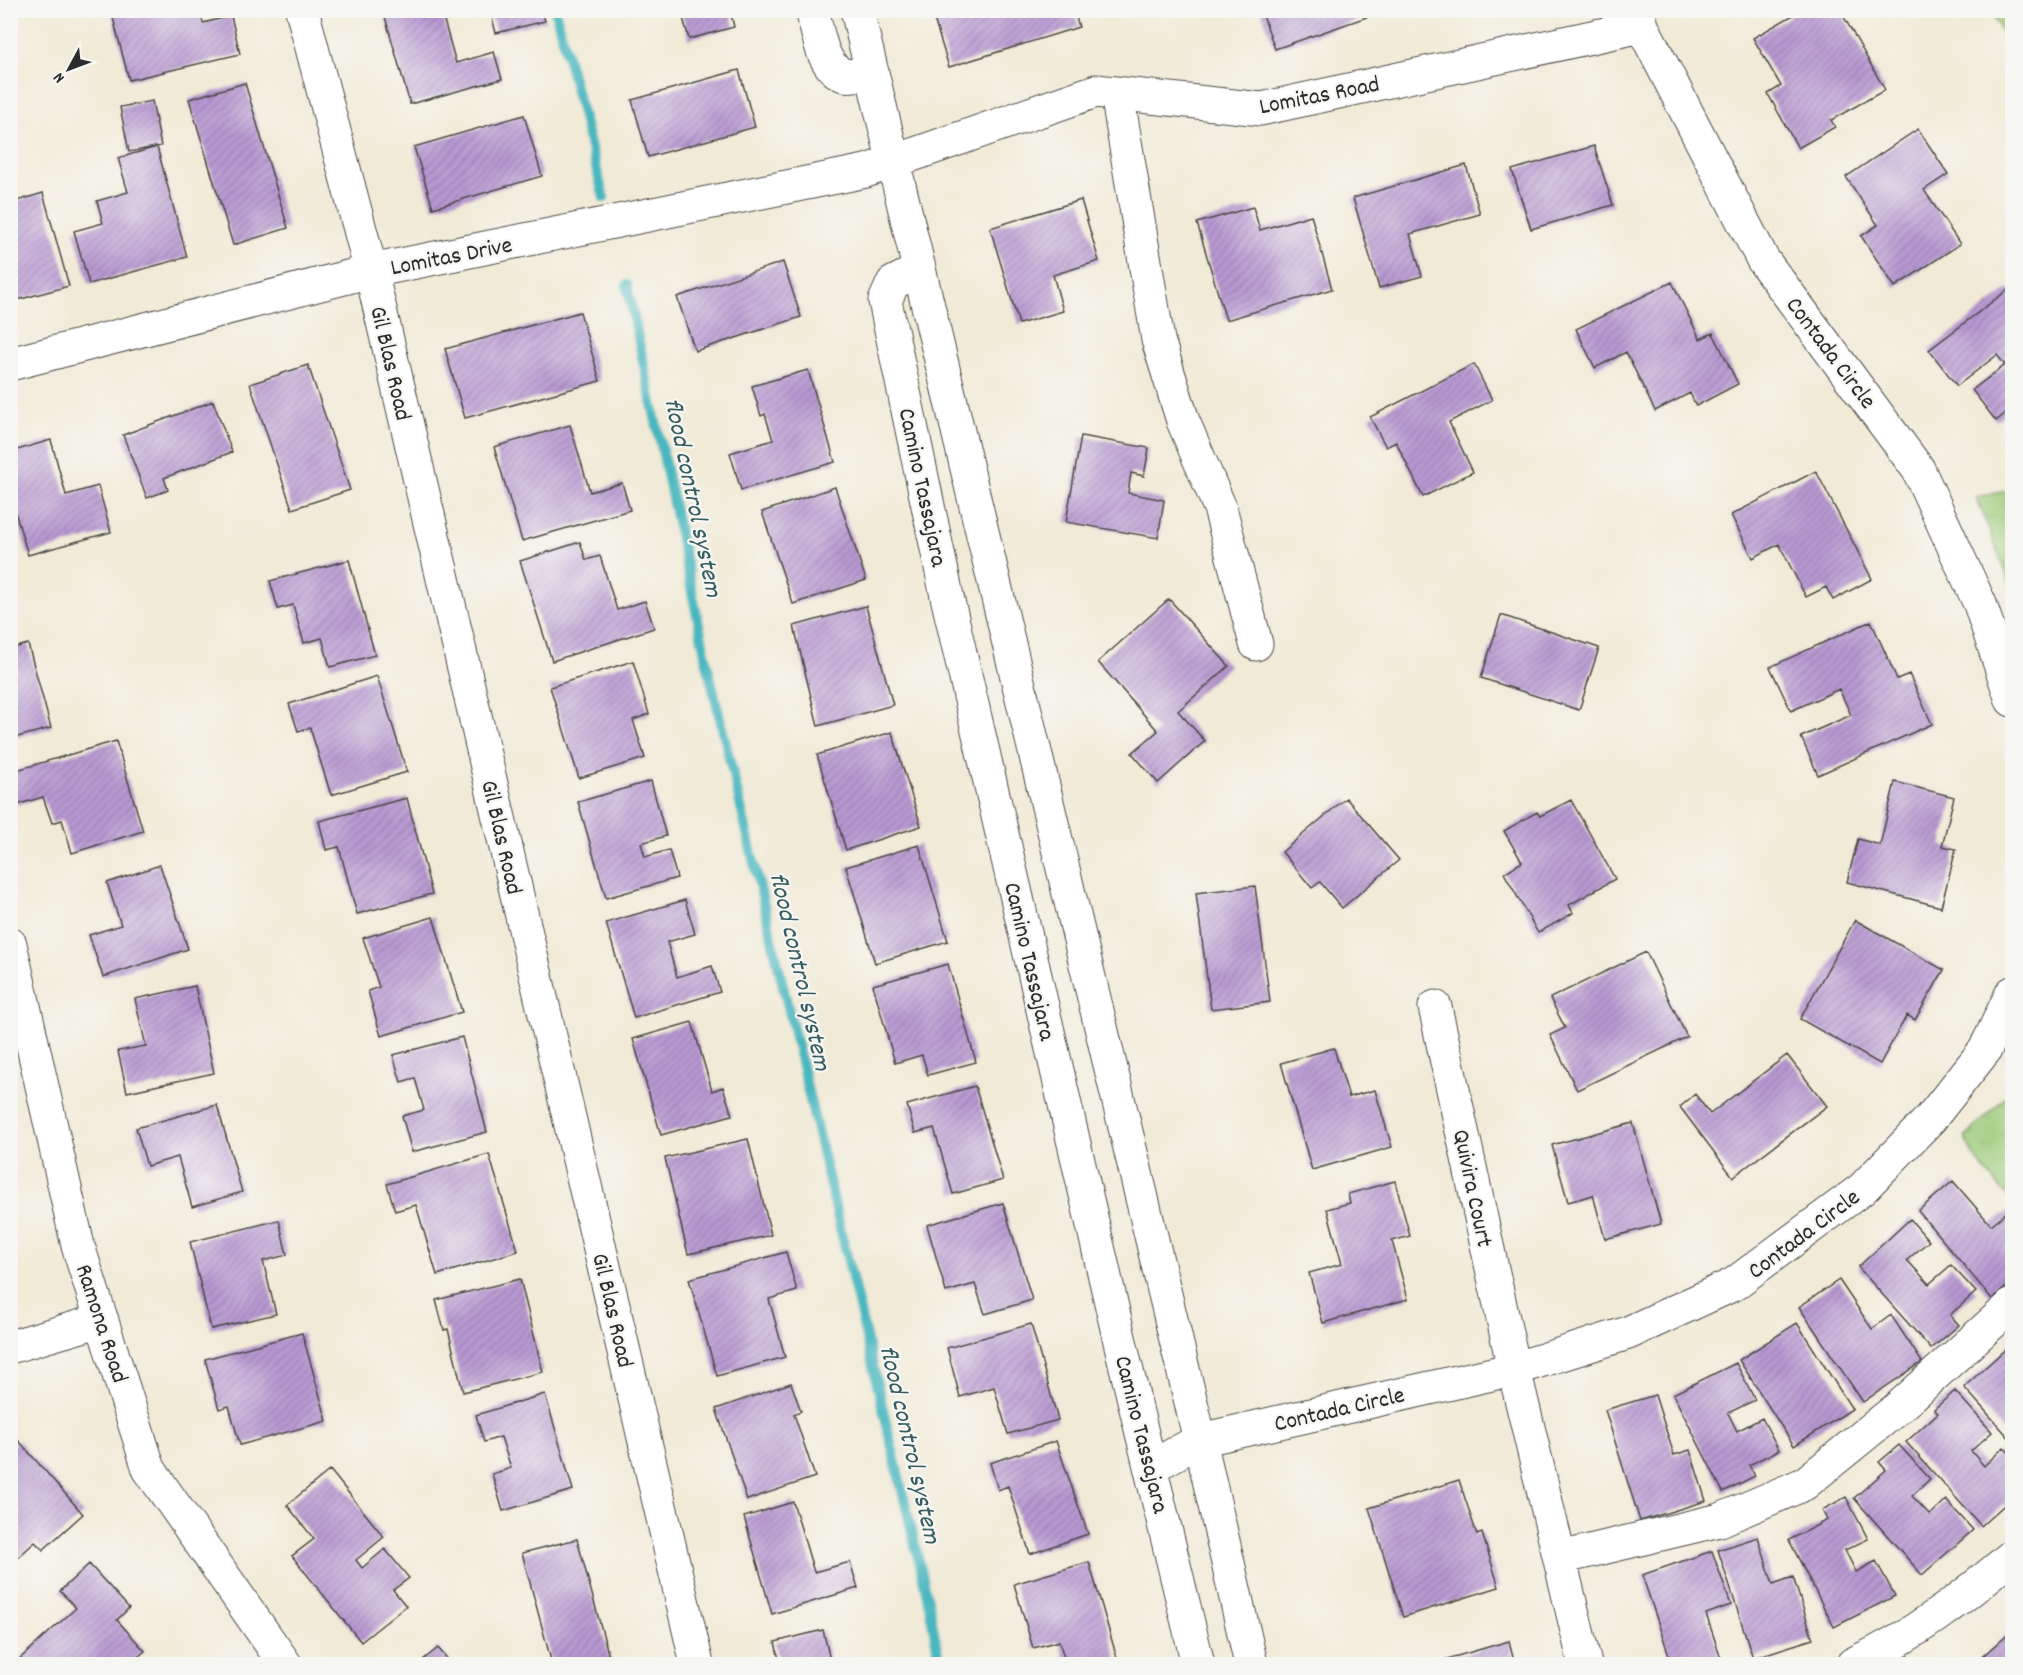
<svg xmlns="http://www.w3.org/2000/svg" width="2023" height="1675" font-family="Dekko,sans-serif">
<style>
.grass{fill:url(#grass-tufts);stroke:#647c52;stroke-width:1.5}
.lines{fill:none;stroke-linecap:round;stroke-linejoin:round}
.stream{stroke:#48b7bf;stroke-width:10}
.building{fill:url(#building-hatch)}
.minor-casing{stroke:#494845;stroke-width:35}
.minor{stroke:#fff;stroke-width:33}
.labels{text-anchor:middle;stroke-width:4.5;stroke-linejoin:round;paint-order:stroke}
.street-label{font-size:24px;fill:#2b2b2b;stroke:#f6f6f2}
.water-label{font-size:26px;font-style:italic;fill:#355c5f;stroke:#f6f6f2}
</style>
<defs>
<pattern id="grass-tufts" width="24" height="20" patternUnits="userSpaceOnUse" patternTransform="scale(1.5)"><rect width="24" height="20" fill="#9ecc7a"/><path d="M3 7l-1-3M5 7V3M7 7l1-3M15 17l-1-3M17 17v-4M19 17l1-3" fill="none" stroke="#88af6a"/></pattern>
<pattern id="building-hatch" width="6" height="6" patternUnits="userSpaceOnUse" patternTransform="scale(1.5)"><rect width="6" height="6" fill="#b899d2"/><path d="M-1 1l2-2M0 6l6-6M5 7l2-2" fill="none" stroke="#967dab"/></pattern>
</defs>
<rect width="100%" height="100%" fill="#f6f6f2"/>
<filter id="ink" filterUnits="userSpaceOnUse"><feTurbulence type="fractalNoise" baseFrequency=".0167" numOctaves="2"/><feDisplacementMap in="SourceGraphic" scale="12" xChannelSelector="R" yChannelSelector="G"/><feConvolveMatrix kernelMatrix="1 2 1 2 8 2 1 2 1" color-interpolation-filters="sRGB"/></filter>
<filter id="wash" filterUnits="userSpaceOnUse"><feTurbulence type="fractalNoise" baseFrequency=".008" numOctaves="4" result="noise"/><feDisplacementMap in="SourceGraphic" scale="24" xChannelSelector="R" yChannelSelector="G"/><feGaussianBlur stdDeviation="1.35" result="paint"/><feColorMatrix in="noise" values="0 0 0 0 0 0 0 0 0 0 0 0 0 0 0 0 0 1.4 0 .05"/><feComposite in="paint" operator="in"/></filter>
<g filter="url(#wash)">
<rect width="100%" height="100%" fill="#f1ead7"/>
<path class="grass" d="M1991,11H2012V53Z
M2012,490V588L1976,497Z
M2012,1086V1202L1974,1157L1965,1138L2008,1094Z"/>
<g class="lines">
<path class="stream" d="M555,10L604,198
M627,285L709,672L929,1604L940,1664"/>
</g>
<g id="blocks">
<path class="building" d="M111,10H200L203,23L231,16L240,54L129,80Z
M383,10H441L456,63L494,52L502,79L410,104Z
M490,10H542L545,21L496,33Z
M673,10H730L734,27L689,39L681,11L674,14Z
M951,10H1074L1079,27L949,67L933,16Z
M1261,10H1383L1384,11L1275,49Z
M1802,10H1840L1885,90L1831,120L1835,127L1798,148L1768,94L1781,86L1753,38Z
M739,70L755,127L648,157L632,100Z
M245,83L288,228L233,245L189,99Z
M152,101L161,146L129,152L120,107Z
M524,115L542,176L433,208L414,147Z
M1918,129L1948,174L1924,190L1960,244L1895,287L1861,236L1878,225L1846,177Z
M1594,146L1613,205L1531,229L1512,170Z
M157,147L187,257L89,284L74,231L103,223L97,201L128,192L118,158Z
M1466,165L1480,214L1410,234L1422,276L1379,288L1353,198Z
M43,193L69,286L10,302V203Z
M1081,200L1099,261L1053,275L1063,311L1019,324L990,228Z
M1253,207L1260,230L1311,215L1332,289L1226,320L1197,223Z
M783,262L801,317L695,351L677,297Z
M1672,282L1700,339L1713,333L1738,384L1696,406L1690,393L1655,411L1626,352L1595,368L1576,329Z
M2009,289L2012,294V408L1996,421L1972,390L2005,365L1997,355L1957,386L1929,350Z
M580,312L600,381L465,418L445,349Z
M1474,364L1492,400L1449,422L1473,472L1423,497L1396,442L1386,447L1370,417Z
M308,365L350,490L292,509L250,384Z
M808,370L835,462L741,490L730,453L773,440L765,414L761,416L752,386Z
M213,401L232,452L164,478L168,490L147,498L123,435Z
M570,425L590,492L622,483L630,510L522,541L494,447Z
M1081,436L1149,448L1144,476L1131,473L1128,493L1164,500L1158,538L1066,522Z
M51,440L66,495L98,486L111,532L28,555L10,495V452Z
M1816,471L1872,579L1833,600L1826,587L1806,597L1779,544L1753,558L1731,515Z
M835,487L866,580L793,604L762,512Z
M580,542L586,560L600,556L617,610L645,601L654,628L552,661L520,561Z
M349,560L375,655L330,667L322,638L304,643L293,605L278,609L270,581Z
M1169,599L1229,666L1178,711L1205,741L1158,783L1132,753L1158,731L1098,662Z
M866,606L893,705L818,726L794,626Z
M1501,615L1599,648L1579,710L1481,678Z
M1871,621L1897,679L1909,674L1932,724L1818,775L1801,737L1851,715L1839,689L1791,711L1770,667Z
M28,644L51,728L10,739V649Z
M633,661L649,714L633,720L645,758L579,778L550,687Z
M377,676L407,772L331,795L310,728L298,731L289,704Z
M892,732L921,826L846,850L817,755Z
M116,741L143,831L72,853L62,820L52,823L43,797L13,806L10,772Z
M651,781L666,836L641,843L645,857L669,850L677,878L606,898L578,802Z
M1895,782L1954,797L1942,846L1956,849L1941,907L1847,882L1858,839L1880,845Z
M407,798L432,894L357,914L339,847L326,850L319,821Z
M1346,798L1399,860L1342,908L1320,882L1312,888L1282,852Z
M1571,800L1615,879L1569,905L1573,913L1538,933L1504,873L1522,862L1504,831L1537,812L1540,816Z
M919,845L948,941L875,963L846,867Z
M160,865L188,949L103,977L89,935L121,925L107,883Z
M1255,886L1270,1002L1211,1009L1196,893Z
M685,900L695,934L667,942L677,977L712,966L720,992L634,1018L606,923Z
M433,917L462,1012L381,1036L368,991L379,987L363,938Z
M1855,920L1944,970L1915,1020L1907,1015L1880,1064L1800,1019Z
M1646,952L1687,1037L1577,1090L1550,1035L1565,1028L1550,998Z
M948,964L976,1062L928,1075L922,1055L895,1063L873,985Z
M195,986L214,1073L127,1092L118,1051L146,1046L135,999Z
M692,1022L712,1091L723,1087L732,1115L661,1135L633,1039Z
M462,1037L487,1132L412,1152L402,1116L424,1110L415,1078L401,1082L393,1055Z
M1334,1048L1349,1097L1375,1090L1392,1147L1312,1170L1281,1063Z
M1787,1055L1827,1106L1733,1177L1680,1107L1695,1094L1710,1114Z
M975,1086L1003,1180L953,1194L934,1128L915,1133L907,1105Z
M217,1105L242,1192L192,1207L178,1157L147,1166L136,1128Z
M1633,1123L1661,1224L1605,1239L1593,1195L1568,1202L1552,1145Z
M748,1139L771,1235L688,1254L665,1158Z
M489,1154L518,1251L437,1275L416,1205L395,1211L387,1184Z
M1395,1181L1410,1236L1392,1241L1408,1299L1323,1323L1309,1273L1342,1264L1327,1209L1350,1203L1348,1194Z
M1953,1181L1991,1225L2008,1211L2012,1215V1282L1992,1299L1918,1211Z
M1003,1203L1032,1300L985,1314L975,1284L946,1292L927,1225Z
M1910,1219L1929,1241L1907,1260L1929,1284L1951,1265L1976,1292L1950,1315L1959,1325L1931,1349L1858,1267Z
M279,1220L287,1255L263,1261L276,1314L211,1329L190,1242Z
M786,1252L797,1291L769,1299L785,1357L717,1376L689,1279Z
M520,1279L543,1372L463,1392L448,1329L444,1330L436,1300Z
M1839,1280L1872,1329L1891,1315L1922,1362L1863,1402L1799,1307Z
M1797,1323L1852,1409L1794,1446L1739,1360Z
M1031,1324L1058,1420L1008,1434L994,1387L960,1397L947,1348Z
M302,1333L327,1421L240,1445L229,1406L219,1409L205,1359Z
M2012,1343V1441L1964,1387Z
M1736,1363L1755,1400L1728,1413L1737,1431L1762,1418L1779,1450L1749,1465L1755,1476L1723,1492L1673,1394Z
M791,1383L801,1411L794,1414L815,1477L747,1500L716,1409Z
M1955,1391L1992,1432L1971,1451L1984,1466L2004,1447L2012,1456V1498L1981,1526L1906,1442L1938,1413L1934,1409Z
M545,1394L573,1490L503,1511L492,1474L511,1468L501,1437L484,1442L476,1415Z
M1655,1395L1674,1455L1690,1450L1706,1501L1640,1521L1605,1410Z
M18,1440L83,1514L43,1550L35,1542L14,1561L10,1558V1447Z
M1056,1441L1088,1534L1030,1554L1008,1486L998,1490L990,1463Z
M1899,1445L1930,1479L1912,1496L1930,1515L1946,1500L1973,1530L1922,1575L1854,1498L1886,1470L1879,1462Z
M330,1470L384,1537L356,1560L362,1568L385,1549L409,1578L393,1590L406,1606L361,1642L292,1556L314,1539L287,1505Z
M1459,1480L1477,1535L1482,1533L1499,1587L1403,1617L1369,1508Z
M1846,1497L1868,1539L1845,1550L1856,1572L1876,1561L1895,1596L1834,1627L1789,1540L1827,1520L1822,1510Z
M793,1502L814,1572L850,1562L858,1588L772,1614L744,1517Z
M1758,1537L1773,1584L1793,1577L1813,1639L1753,1658L1718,1550Z
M577,1539L611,1664H552L522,1553Z
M1712,1551L1731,1605L1706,1614L1723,1664H1672L1642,1575Z
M1089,1562L1117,1658L1096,1664H1066L1059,1641L1033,1648L1014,1584Z
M89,1564L129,1608L117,1620L145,1651L129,1664H14L76,1608L60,1591Z
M823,1630L831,1664H780L775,1642Z
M2012,1630V1664H1974Z
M1509,1641L1515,1664H1441L1440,1661Z
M438,1648L452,1664H418Z"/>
</g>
</g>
<g filter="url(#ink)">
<use href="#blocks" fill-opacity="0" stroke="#494845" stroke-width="1.5"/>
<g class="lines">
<g class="minor-casing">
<path id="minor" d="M302,10L371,271L697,1664
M812,10C818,31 821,67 844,75C852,77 864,73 872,72
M857,10L1200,1440L1251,1664
M1638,10L1642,26L1763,260L1918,469L1980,604L2012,700
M1117,93L1158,340L1183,421L1220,508L1256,644
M919,270L893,283L885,301L948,601L1125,1363L1198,1664
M10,364L371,271L866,171L1096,91L1261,109L1642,26
M10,944L78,1246L149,1469L285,1664
M1435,1007L1514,1369L1585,1664
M10,1347L102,1320
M1151,1463L1164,1460L1200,1440L1514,1369L1628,1333L1734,1284L1862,1189L1931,1118L1985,1050L2012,993
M1560,1558L1720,1520L1804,1484L1899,1407L2012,1305
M1853,1664C1912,1637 1963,1598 2012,1556"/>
</g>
<use href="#minor" class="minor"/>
</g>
</g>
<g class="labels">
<g class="street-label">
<text transform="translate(1319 94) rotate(-11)" y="8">Lomitas Road</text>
<text transform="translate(451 255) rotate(-11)" y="8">Lomitas Drive</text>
<text transform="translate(1832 352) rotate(53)" y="8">Contada Circle</text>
<text transform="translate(392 363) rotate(77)" y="8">Gil Blas Road</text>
<text transform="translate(924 487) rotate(78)" y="8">Camino Tassajara</text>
<text transform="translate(503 837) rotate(77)" y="8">Gil Blas Road</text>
<text transform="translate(1031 961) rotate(77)" y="8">Camino Tassajara</text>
<text transform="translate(1474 1188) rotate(78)" y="8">Quivira Court</text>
<text transform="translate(1803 1233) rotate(-37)" y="8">Contada Circle</text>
<text transform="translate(614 1310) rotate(77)" y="8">Gil Blas Road</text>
<text transform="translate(103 1323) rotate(72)" y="8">Ramona Road</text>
<text transform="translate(1339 1408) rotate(-13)" y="8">Contada Circle</text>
<text transform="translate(1143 1434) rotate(76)" y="8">Camino Tassajara</text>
</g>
<g class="water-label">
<text transform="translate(695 497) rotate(78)" y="9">flood control system</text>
<text transform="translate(802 971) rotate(77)" y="9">flood control system</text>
<text transform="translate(912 1444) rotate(77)" y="9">flood control system</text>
</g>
</g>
<rect width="2023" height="1675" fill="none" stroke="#f6f6f2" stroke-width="36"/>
<g transform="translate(69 69) rotate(229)" stroke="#f6f6f2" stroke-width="4.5" paint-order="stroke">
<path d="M0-4.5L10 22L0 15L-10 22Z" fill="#2b2b2b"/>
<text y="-9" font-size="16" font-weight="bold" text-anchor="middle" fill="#2b2b2b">N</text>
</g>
</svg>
